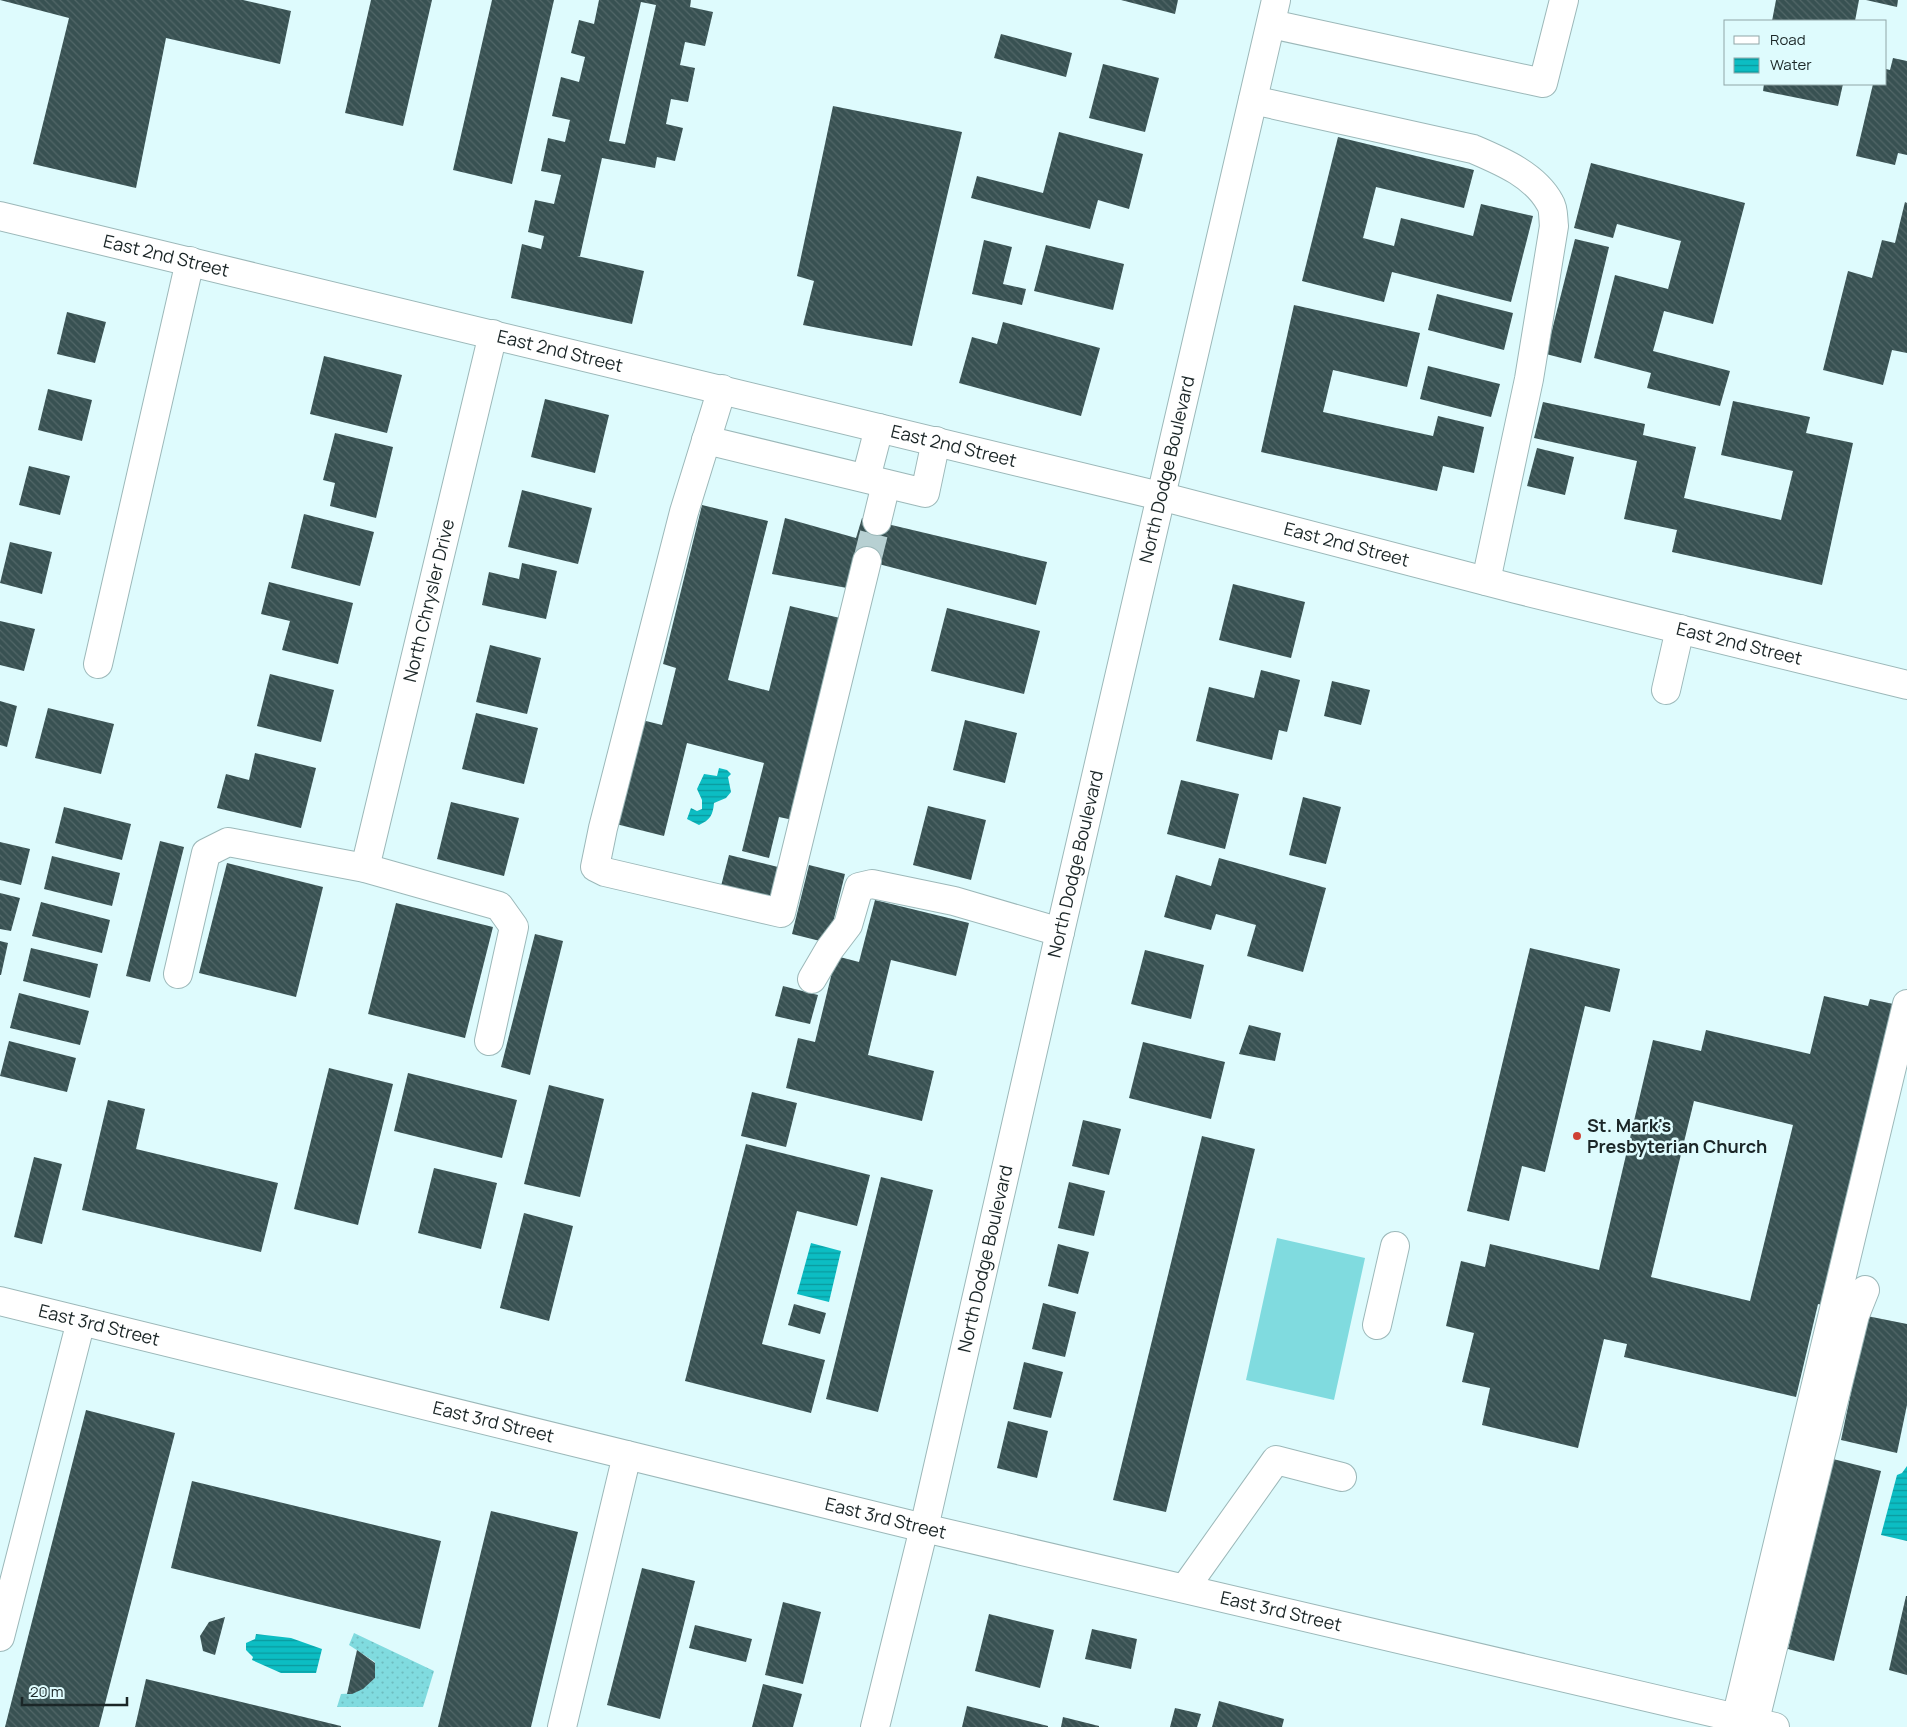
<svg xmlns="http://www.w3.org/2000/svg" width="1907" height="1727" font-family="Manrope,sans-serif">
<style>
.grass{fill:url(#grass-dots)}
.pitch{fill:#80dbdf}
.water{fill:url(#water-rules)}
.building{fill:url(#building-back-hatch);fill-rule:evenodd}
.lines{fill:none;stroke-linecap:round;stroke-linejoin:round}
.minor-tunnel{stroke:#b7d0d2;stroke-width:28;stroke-dasharray:28 14;stroke-linecap:butt}
.minor-casing{stroke:#9cb8b9;stroke-width:30}
.minor{stroke:#fff;stroke-width:28}
.poi-dot{fill:#ce4134;stroke:#defbfd;stroke-width:2}
.labels{text-anchor:middle;stroke-width:5;stroke-linejoin:round;paint-order:stroke}
.street-label{font-size:18px;fill:#1b2627;stroke:#defbfd}
.poi-label{font-size:18px;font-weight:bold;fill:#1b2627;stroke:#defbfd;text-anchor:start}
</style>
<defs>
<pattern id="grass-dots" width="8" height="8" patternUnits="userSpaceOnUse" patternTransform="scale(1.25)"><rect width="8" height="8" fill="#80dbdf"/><path d="M2 2h.1M6 6h.1" fill="none" stroke="#6ebcbf" stroke-width="1.8" stroke-linecap="round"/></pattern>
<pattern id="water-rules" width="6" height="5" patternUnits="userSpaceOnUse" patternTransform="scale(1.25)"><rect width="6" height="5" fill="#0cbdc3"/><path d="M0 2.5h6" fill="none" stroke="#0b999e"/></pattern>
<pattern id="building-back-hatch" width="6" height="6" patternUnits="userSpaceOnUse" patternTransform="scale(1.25)"><rect width="6" height="6" fill="#385152"/><path d="M-1 5l2 2M0 0l6 6M5-1l2 2" fill="none" stroke="#526768"/></pattern>
</defs>
<rect width="100%" height="100%" fill="#defbfd"/>
<path class="grass" d="M354,1633L434,1671L423,1707H337L341,1694C356,1694 364,1688 375,1678V1662L349,1645Z"/>
<path class="pitch" d="M1277,1238L1365,1258L1334,1400L1246,1380Z"/>
<path class="water" d="M719,768L727,770L731,774L728,777L731,792L726,798L714,803C713,815 710,820 699,825L687,819L691,808L697,811L702,809V800L697,789L704,774L717,776Z
M811,1243L841,1251L829,1302L797,1294Z
M1907,1466V1541L1881,1535L1897,1475L1902,1473Z
M256,1634L291,1638L322,1649L316,1673H281L252,1660L253,1657L246,1650V1643L255,1639Z"/>
<path class="building" d="M0,0H243L291,11L280,64L166,38L136,188L33,164L69,18Z
M371,0H432L403,126L345,113Z
M492,0H554L512,184L453,170Z
M599,0H691L690,7L713,12L705,46L685,42L680,65L695,68L688,102L671,99L666,124L683,128L675,161L657,157L655,168L602,158L580,256H577L644,271L632,324L511,298L522,244L541,249L544,236L528,232L535,200L554,204L561,175L541,171L548,138L565,142L570,120L552,116L561,77L579,82L585,57L571,53L579,20L594,24ZM641,2L656,5L625,144L609,141Z
M1121,0H1178L1175,14Z
M1776,0H1859L1855,21H1772Z
M1866,0H1898L1897,7Z
M1001,34L1072,53L1066,77L994,58Z
M1893,58L1907,61V155L1898,153L1895,165L1856,156L1873,84H1886V69L1890,70Z
M1103,64L1159,78L1145,132L1089,118Z
M1764,84H1843L1838,106L1763,91Z
M833,106L962,132L912,346L803,325L814,281L797,276Z
M1059,132L1143,154L1129,209L1098,200L1090,229L971,198L977,176L1043,193Z
M1338,137L1474,170L1464,208L1376,187L1363,238L1394,246L1401,218L1473,236L1481,204L1533,216L1511,302L1392,272L1384,302L1302,281Z
M1591,163L1745,203L1713,324L1664,311L1653,351L1730,371L1720,406L1647,388L1651,373L1594,358L1615,275L1668,289L1681,241L1617,224L1613,238L1574,228Z
M1905,202L1907,203V353L1892,350L1883,385L1823,370L1848,271L1872,278L1882,240L1895,243Z
M1575,239L1609,247L1581,363L1546,354Z
M984,240L1012,247L1003,284L1026,289L1022,305L972,294Z
M1046,245L1124,264L1113,310L1034,291Z
M1437,294L1513,313L1504,350L1428,330Z
M1294,305L1420,333L1407,387L1333,370L1323,412L1433,436L1438,416L1484,427L1474,473L1443,466L1437,491L1261,452Z
M67,312L106,322L95,363L57,354Z
M1003,322L1100,348L1081,416L959,383L972,337L997,344Z
M324,356L402,375L387,433L310,414Z
M1428,366L1500,384L1491,417L1420,399Z
M48,389L92,400L82,441L38,430Z
M545,399L609,415L595,473L531,457Z
M1733,401L1810,417L1806,433L1853,443L1822,585L1672,552L1677,530L1624,519L1637,461L1534,438L1543,402L1645,424L1643,435L1696,447L1684,498L1781,520L1793,471L1721,455Z
M335,433L393,447L376,518L330,506L335,483L323,480Z
M1537,448L1574,457L1565,495L1527,486Z
M29,466L70,476L60,515L19,505Z
M522,490L592,508L578,564L508,547Z
M702,505L768,521L728,680L769,691L790,606L844,619L793,820L779,817L769,858L742,851L764,763L687,743L664,836L612,823L638,719L662,725L676,668L663,664Z
M304,514L374,532L360,586L291,568Z
M785,518L856,538L862,518L1047,562L1036,605L867,561L847,588L772,574Z
M10,542L52,552L42,594L0,583Z
M522,563L557,571L546,619L482,605L489,572L519,579Z
M269,582L353,603L338,664L282,650L290,621L261,614Z
M1233,584L1305,602L1291,658L1219,640Z
M947,608L1040,631L1024,694L931,671Z
M0,621L35,629L24,671L0,665Z
M490,645L541,658L527,714L476,702Z
M1261,670L1300,680L1287,732L1279,730L1272,760L1196,741L1209,687L1254,698Z
M270,674L334,690L321,742L257,726Z
M1332,681L1370,690L1361,725L1324,716Z
M0,701L17,706L7,747L0,745Z
M48,708L114,724L101,774L35,758Z
M476,713L538,728L524,784L462,769Z
M965,720L1017,733L1005,783L953,770Z
M255,753L316,768L301,828L217,808L226,774L249,780Z
M1181,780L1239,794L1225,849L1167,834Z
M1303,797L1341,807L1326,864L1289,855Z
M451,802L519,818L504,876L437,859Z
M928,806L986,820L971,880L913,865Z
M64,807L131,824L122,860L55,843Z
M160,841L184,847L150,982L126,976Z
M0,842L30,849L21,885L0,880Z
M729,855L782,868L774,900L721,886Z
M52,856L120,873L112,906L44,889Z
M1219,858L1326,888L1303,972L1247,956L1256,925L1216,914L1211,930L1164,917L1176,875L1211,886Z
M227,863L323,887L296,997L199,973Z
M809,865L845,874L828,943L792,934Z
M0,893L20,898L11,931L0,929Z
M875,900L969,923L956,976L891,960L868,1055L934,1071L922,1121L786,1088L798,1038L815,1042L836,956L859,962Z
M41,902L110,920L102,953L32,936Z
M396,903L493,927L465,1038L368,1014Z
M535,934L563,941L530,1075L501,1067Z
M0,941L8,943L1,975H0Z
M31,948L98,964L90,998L23,981Z
M1530,948L1620,969L1610,1012L1585,1006L1545,1172L1522,1166L1509,1221L1467,1211Z
M1145,950L1204,965L1191,1019L1131,1004Z
M783,986L818,995L810,1024L775,1016Z
M19,993L89,1011L80,1045L10,1028Z
M1824,996L1868,1006L1870,999L1898,1005L1827,1306L1818,1304L1796,1397L1624,1357L1627,1344L1604,1339L1578,1448L1482,1425L1490,1388L1462,1382L1474,1333L1446,1326L1461,1261L1485,1267L1490,1244L1599,1270L1653,1040L1701,1051L1706,1030L1810,1054ZM1694,1101L1793,1125L1750,1301L1651,1277Z
M1249,1025L1281,1033L1275,1061L1239,1054Z
M9,1041L76,1058L67,1092L0,1076Z
M1143,1042L1225,1062L1211,1119L1129,1098Z
M329,1068L393,1084L358,1225L294,1209Z
M408,1073L517,1100L502,1158L394,1131Z
M549,1085L604,1099L580,1197L524,1184Z
M752,1092L797,1103L786,1147L741,1136Z
M108,1100L145,1109L136,1149L278,1183L261,1252L82,1210Z
M1083,1120L1121,1129L1109,1175L1072,1166Z
M1202,1136L1255,1149L1166,1512L1113,1500Z
M746,1144L870,1175L857,1226L797,1211L762,1344L825,1360L811,1413L685,1381Z
M34,1157L62,1164L42,1244L14,1237Z
M434,1168L497,1183L481,1249L418,1233Z
M881,1177L933,1190L878,1412L826,1399Z
M1069,1182L1105,1191L1094,1236L1058,1228Z
M524,1213L573,1226L549,1321L500,1308Z
M1058,1244L1089,1252L1078,1294L1048,1286Z
M1043,1303L1076,1312L1065,1357L1032,1349Z
M794,1304L826,1313L820,1334L788,1325Z
M1867,1316L1907,1324V1405L1897,1453L1841,1440Z
M1024,1362L1063,1372L1051,1418L1013,1409Z
M86,1410L175,1433L99,1727H5Z
M1008,1421L1048,1431L1037,1478L997,1468Z
M1833,1459L1881,1471L1834,1661L1788,1649Z
M192,1481L441,1541L420,1629L171,1568Z
M491,1511L578,1532L531,1727H438Z
M642,1568L695,1581L660,1719L607,1705Z
M1906,1596H1907V1675L1889,1670Z
M783,1602L821,1612L803,1684L765,1675Z
M989,1614L1054,1630L1040,1688L975,1671Z
M225,1617L215,1655L203,1651L200,1636L209,1622Z
M695,1625L752,1639L746,1662L689,1648Z
M1092,1629L1137,1639L1131,1669L1085,1659Z
M357,1650L375,1663V1678L363,1689L352,1694H347Z
M146,1679L341,1726V1727H135Z
M763,1684L802,1694L793,1727H752Z
M1219,1701L1284,1719L1282,1727H1212Z
M967,1706L1048,1726V1727H962Z
M1175,1708L1201,1714L1197,1727H1170Z
M1063,1717L1099,1726V1727H1061Z"/>
<g class="lines">
<path class="minor-tunnel" d="M867,561L877,521"/>
<g class="minor-casing">
<g id="minor">
<path d="M1271,24L1543,83L1564,0"/>
<path d="M1253,100L1473,149C1501,161 1535,175 1550,203C1554,209 1553,219 1554,226L1529,379L1486,581"/>
<path id="s1" d="M0,216L1160,496L1516,589L1907,685"/>
<path d="M722,389L684,512L603,828L595,867L605,872L781,913L867,561"/>
<path d="M706,440L925,493L936,441"/>
<path d="M866,478L879,428"/>
<path d="M877,521L886,484"/>
<path d="M98,664L190,261"/>
<path d="M1666,690L1680,629"/>
<path id="s2" d="M365,868L493,334"/>
<path d="M178,974L206,853L228,842L365,868L499,906L514,927L489,1041"/>
<path d="M812,979L829,950L848,925L859,887L872,884L954,901L1060,932"/>
<path id="s3" d="M0,1301L924,1528L1775,1727"/>
<path d="M1377,1325L1395,1246"/>
<path d="M1185,1588L1276,1460L1342,1477"/>
<path d="M0,1637L81,1321"/>
<path d="M1758,1708L1855,1315L1865,1290"/>
<path d="M562,1727L627,1455"/>
<path id="s4" d="M875,1727L924,1528L1060,932L1276,0"/>
<path d="M1734,1727L1907,1004"/>
</g>
</g>
<use href="#minor" class="minor"/>
</g>
<circle class="poi-dot" cx="1577" cy="1136" r="5"/>
<g class="labels">
<g class="street-label">
<text dy="6" stroke="none"><textPath href="#s1" startOffset="171">East 2nd Street</textPath></text>
<text dy="6" stroke="none"><textPath href="#s1" startOffset="576">East 2nd Street</textPath></text>
<text dy="6" stroke="none"><textPath href="#s1" startOffset="981">East 2nd Street</textPath></text>
<text dy="6" stroke="none"><textPath href="#s4" startOffset="1291">North Dodge Boulevard</textPath></text>
<text dy="6" stroke="none"><textPath href="#s1" startOffset="1386">East 2nd Street</textPath></text>
<text dy="6" stroke="none"><textPath href="#s2" startOffset="275">North Chrysler Drive</textPath></text>
<text dy="6" stroke="none"><textPath href="#s1" startOffset="1791">East 2nd Street</textPath></text>
<text dy="6" stroke="none"><textPath href="#s4" startOffset="886">North Dodge Boulevard</textPath></text>
<text dy="6" stroke="none"><textPath href="#s4" startOffset="481">North Dodge Boulevard</textPath></text>
<text dy="6" stroke="none"><textPath href="#s3" startOffset="102">East 3rd Street</textPath></text>
<text dy="6" stroke="none"><textPath href="#s3" startOffset="508">East 3rd Street</textPath></text>
<text dy="6" stroke="none"><textPath href="#s3" startOffset="912">East 3rd Street</textPath></text>
<text dy="6" stroke="none"><textPath href="#s3" startOffset="1318">East 3rd Street</textPath></text>
</g>
<g class="poi-label">
<text x="1587" y="1132">St. Mark's<tspan x="1587" dy="21">Presbyterian Church</tspan></text>
</g>
</g>
<rect x="1724" y="20" width="162" height="65" fill="#defbfd" stroke="#90a6a7"/>
<rect x="1734" y="36" width="25" height="8" fill="#ffffff" stroke="#90a6a7"/>
<text x="1770" y="45" font-size="15" fill="#1b2627">Road</text>
<rect x="1734" y="58" width="25" height="15" fill="url(#water-rules)" stroke="#90a6a7"/>
<text x="1770" y="70" font-size="15" fill="#1b2627">Water</text>
<path d="M22 1697v8h105v-8" fill="none" stroke="#1b2627" stroke-width="2.5"/>
<text x="30" y="1697" font-size="15" fill="#1b2627" stroke="#defbfd" stroke-width="4" paint-order="stroke">20 m</text>
</svg>
